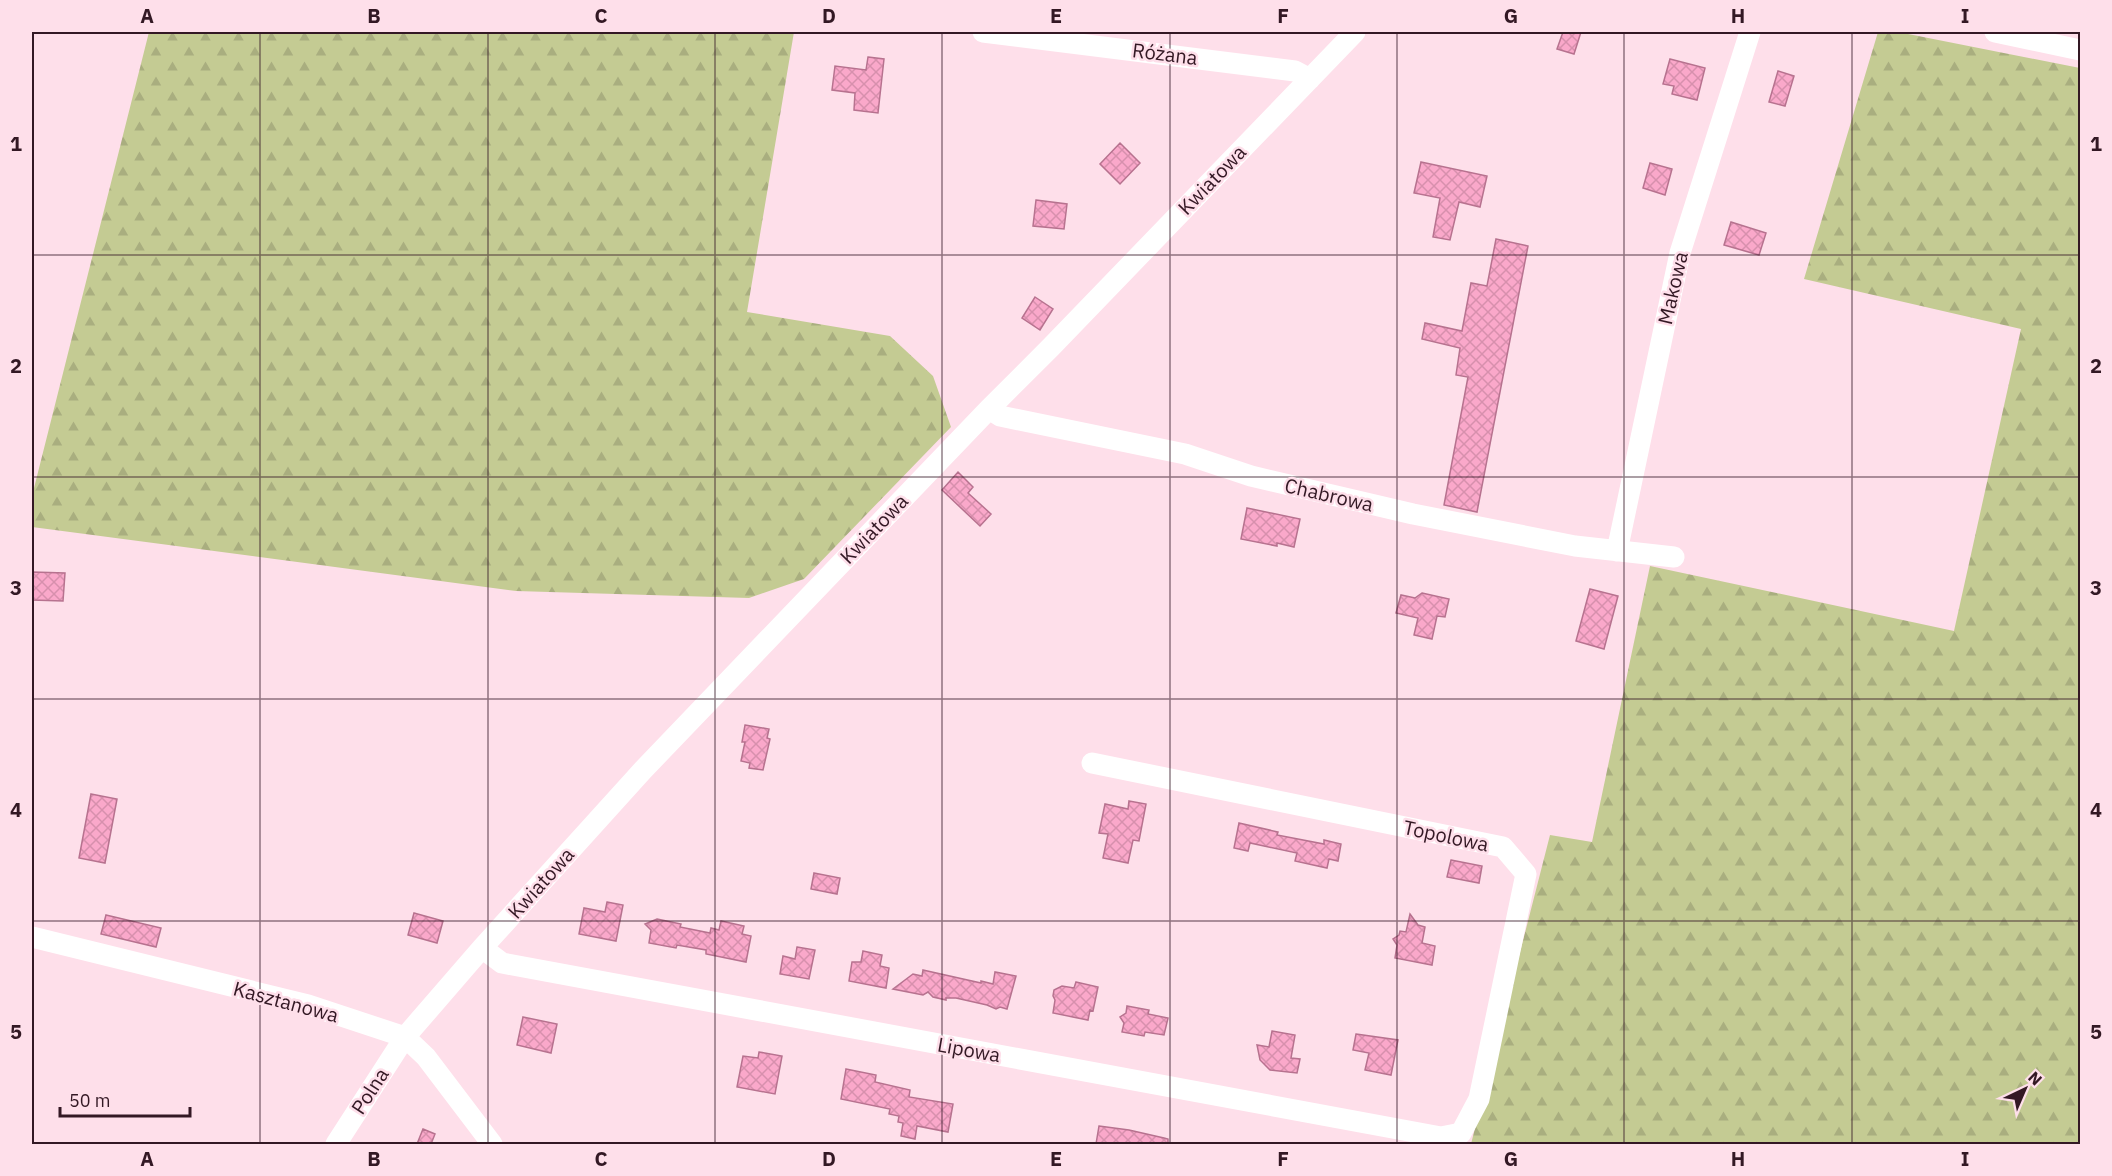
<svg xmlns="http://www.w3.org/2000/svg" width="2112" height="1176" font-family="'IBM Plex Sans',sans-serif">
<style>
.forest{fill:url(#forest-firs)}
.building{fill:url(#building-cross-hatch);stroke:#b7728f;stroke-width:1.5}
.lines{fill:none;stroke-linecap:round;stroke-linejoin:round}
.street{stroke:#fff;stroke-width:21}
.grid{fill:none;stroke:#331824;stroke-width:1.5;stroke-opacity:0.55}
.labels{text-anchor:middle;stroke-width:5;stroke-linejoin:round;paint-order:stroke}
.street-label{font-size:20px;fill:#331824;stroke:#fedfea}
.neatline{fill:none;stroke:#331824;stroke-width:2}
.grid-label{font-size:20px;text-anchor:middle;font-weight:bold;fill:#331824}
</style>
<defs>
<pattern id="forest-firs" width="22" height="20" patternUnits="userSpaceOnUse" patternTransform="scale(1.5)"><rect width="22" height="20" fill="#c4cb93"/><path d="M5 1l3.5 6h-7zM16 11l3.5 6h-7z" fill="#a9ae7f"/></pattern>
<pattern id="building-cross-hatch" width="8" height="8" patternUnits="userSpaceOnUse" patternTransform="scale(1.5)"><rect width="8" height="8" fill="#faa8ca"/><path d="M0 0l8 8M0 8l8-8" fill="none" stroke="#d790ad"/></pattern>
</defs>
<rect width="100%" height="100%" fill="#fedfea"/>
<path class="forest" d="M149,32H794L747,312L890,336L933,376L951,427L804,579L749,598L516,591L32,527V496Z
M1878,32H1898L2080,68V1144H1471L1550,835L1592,842L1650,566L1954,631L2021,329L1804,279Z"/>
<path class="building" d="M1563,32H1581L1574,54L1557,49Z
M868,57L884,59L878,113L854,110L855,93L832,90L835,66L866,70Z
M1670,59L1705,68L1697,100L1672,94L1674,86L1663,84Z
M1778,71L1794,76L1785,106L1769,102Z
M1120,143L1140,163L1120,184L1100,164Z
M1421,162L1487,176L1480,207L1459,202L1450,240L1433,237L1440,198L1414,193Z
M1650,163L1672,169L1665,195L1643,188Z
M1036,200L1067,204L1064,229L1033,226Z
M1731,222L1766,233L1759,255L1724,245Z
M1496,239L1528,246L1477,512L1444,505L1468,377L1456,375L1460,348L1422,339L1425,323L1462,331L1471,283L1487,286Z
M1035,297L1053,309L1040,330L1022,318Z
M958,472L973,487L968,493L991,514L980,526L942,490Z
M1247,508L1300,519L1294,547L1277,543V546L1241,539Z
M32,572L65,573L63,601L32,600Z
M1590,589L1618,596L1604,649L1576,641Z
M1422,593L1449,599L1445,617L1437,616L1432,639L1414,635L1418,618L1396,613L1401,595L1415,598Z
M745,725L769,729L767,738L770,739L763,770L749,768L750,763L741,761L745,742H742Z
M91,794L117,799L105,863L79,858Z
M1129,801L1146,804L1139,841L1133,840L1128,863L1103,858L1108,834L1099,833L1105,804L1128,809Z
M1239,823L1278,832L1277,835L1324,844V840L1341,844L1338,861L1329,859L1327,868L1295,861L1297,853L1250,843L1248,851L1234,848Z
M1451,860L1482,866L1479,883L1447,877Z
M814,873L840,878L837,894L811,889Z
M607,902L623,905L616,941L579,934L584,908L605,912Z
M414,913L443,921L437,943L408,935Z
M1410,914L1418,925L1425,927L1422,943L1435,946L1432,965L1395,958L1397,945L1393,939L1399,935L1400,931L1406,932Z
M106,915L161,928L156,947L101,934Z
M657,919L681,924L680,927L710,933L711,928L719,930L721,921L744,926L742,934L751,936L746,962L706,954V950L677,945L676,948L649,943L651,930L645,924Z
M797,947L815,950L809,979L780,974L783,956L795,959Z
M863,951L882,955L880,966L889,968L886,988L849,981L852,962H861Z
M923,970L981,983V981L993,984L995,972L1016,976L1007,1009L1000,1007L996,1009L987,1005L956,998H946V1000L933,997L928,992L923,995L893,989L913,974L922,976Z
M1076,982L1098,987L1093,1011L1090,1010L1088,1020L1053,1013L1055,1000L1053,996L1054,990L1062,986L1074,988Z
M1127,1006L1149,1010L1148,1014L1168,1018L1164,1035L1145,1032L1144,1036L1122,1032L1124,1023L1120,1017L1126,1013Z
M523,1017L557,1024L551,1053L517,1045Z
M1272,1031L1295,1035L1291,1058L1300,1059L1297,1073L1270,1070L1260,1060L1257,1045L1269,1047Z
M1356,1034L1398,1040L1391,1075L1365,1070L1369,1053L1353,1050Z
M759,1052L782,1056L775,1094L737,1087L743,1056L758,1058Z
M846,1069L876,1075L875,1082L910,1090L909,1097L953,1104L948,1132L917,1126L915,1139L901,1136L903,1123L898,1122L899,1116L889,1114L890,1109L841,1099Z
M1099,1126L1129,1130L1164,1138L1168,1139V1144H1096Z
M423,1129L435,1134L431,1144H417Z"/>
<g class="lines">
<path class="street" d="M983,32L1295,71L1310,79
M1995,32L2080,50
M989,409L1000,416L1185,454L1251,476L1413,514L1575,546L1674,557
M1617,551L1680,253L1750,32
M32,937L308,1005L405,1037L426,1057L492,1144
M482,948L502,963L1441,1137L1461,1133L1479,1099L1526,874L1503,847L1092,763
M336,1144L405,1037L482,948L643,770L989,409L1051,347L1355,32"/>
</g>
<path class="grid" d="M260,32V1144M488,32V1144M715,32V1144M942,32V1144M1170,32V1144M1397,32V1144M1624,32V1144M1852,32V1144M32,255H2080M32,477H2080M32,699H2080M32,921H2080"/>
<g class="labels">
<g class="street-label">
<text transform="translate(1165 54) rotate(7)" y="7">Różana</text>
<text transform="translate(1212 180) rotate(-46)" y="7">Kwiatowa</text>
<text transform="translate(1673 288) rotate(-77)" y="7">Makowa</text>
<text transform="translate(1329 495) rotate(13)" y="7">Chabrowa</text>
<text transform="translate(874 529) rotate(-46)" y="7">Kwiatowa</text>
<text transform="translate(1446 836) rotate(12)" y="7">Topolowa</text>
<text transform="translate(541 883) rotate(-48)" y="7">Kwiatowa</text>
<text transform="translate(286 1002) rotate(15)" y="7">Kasztanowa</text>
<text transform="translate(969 1050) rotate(10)" y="7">Lipowa</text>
<text transform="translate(370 1091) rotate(-57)" y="7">Polna</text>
</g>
</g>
<rect width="2112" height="1176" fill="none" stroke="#fedfea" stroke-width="66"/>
<g transform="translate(2025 1089) rotate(44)" stroke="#fedfea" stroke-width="4.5" paint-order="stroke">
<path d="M0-4.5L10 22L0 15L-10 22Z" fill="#331824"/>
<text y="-9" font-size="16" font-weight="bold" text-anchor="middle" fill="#331824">N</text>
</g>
<path d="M60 1107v9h130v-9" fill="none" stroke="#331824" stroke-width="3"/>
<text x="69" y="1107" font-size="18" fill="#331824" stroke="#fedfea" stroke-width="4.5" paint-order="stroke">50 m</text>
<rect x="33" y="33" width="2046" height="1110" class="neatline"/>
<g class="grid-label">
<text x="147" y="23">A</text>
<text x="374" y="23">B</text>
<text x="601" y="23">C</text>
<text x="829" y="23">D</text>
<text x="1056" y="23">E</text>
<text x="1283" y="23">F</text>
<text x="1511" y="23">G</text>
<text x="1738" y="23">H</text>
<text x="1965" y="23">I</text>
<text x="16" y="151">1</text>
<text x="2096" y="151">1</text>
<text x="16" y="373">2</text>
<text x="2096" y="373">2</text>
<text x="16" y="595">3</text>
<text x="2096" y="595">3</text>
<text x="16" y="817">4</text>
<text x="2096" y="817">4</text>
<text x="16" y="1039">5</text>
<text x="2096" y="1039">5</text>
<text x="147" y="1166">A</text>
<text x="374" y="1166">B</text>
<text x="601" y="1166">C</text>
<text x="829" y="1166">D</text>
<text x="1056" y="1166">E</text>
<text x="1283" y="1166">F</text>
<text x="1511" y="1166">G</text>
<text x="1738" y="1166">H</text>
<text x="1965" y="1166">I</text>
</g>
</svg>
